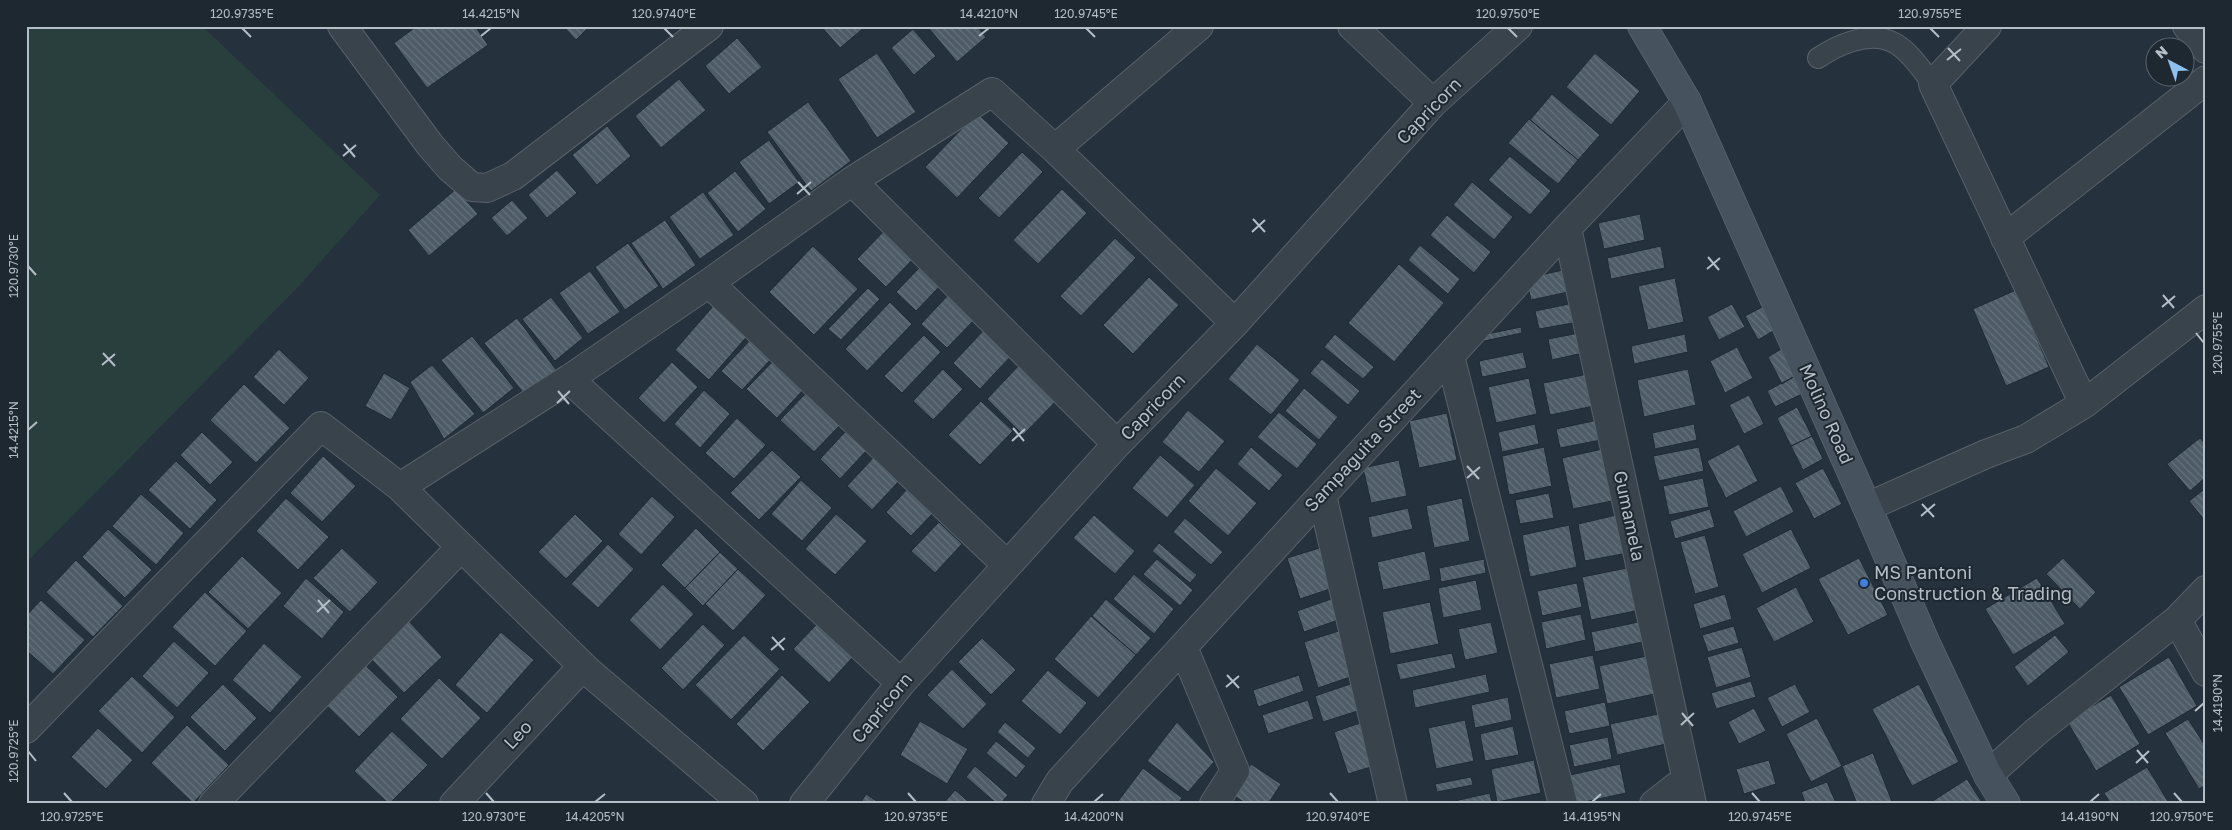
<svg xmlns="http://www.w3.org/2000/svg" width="2232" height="830" font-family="'Golos Text',sans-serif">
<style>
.grass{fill:#283f3e}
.building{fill:url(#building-back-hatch);stroke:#202a33}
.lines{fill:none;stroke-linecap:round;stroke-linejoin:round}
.service-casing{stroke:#57616a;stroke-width:22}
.minor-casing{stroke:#57616a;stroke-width:30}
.secondary-casing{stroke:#57616a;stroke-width:30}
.service{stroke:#39434c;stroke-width:20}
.minor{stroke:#39434c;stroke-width:28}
.secondary{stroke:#47525f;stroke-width:28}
.ticks{fill:none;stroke:#b4bec7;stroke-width:2}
.shop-dot{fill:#3f7fe0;stroke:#1e2831;stroke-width:2}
.labels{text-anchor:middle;stroke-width:4;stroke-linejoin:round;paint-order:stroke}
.street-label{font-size:18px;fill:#b4bec7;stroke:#1e2831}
.poi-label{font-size:18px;fill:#b4bec7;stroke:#1e2831;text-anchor:start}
.neatline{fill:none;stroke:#b4bec7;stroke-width:2}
.ticks-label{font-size:12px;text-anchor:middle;fill:#b4bec7}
</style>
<defs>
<pattern id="building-back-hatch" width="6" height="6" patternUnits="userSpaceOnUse" patternTransform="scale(1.25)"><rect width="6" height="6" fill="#4e5c67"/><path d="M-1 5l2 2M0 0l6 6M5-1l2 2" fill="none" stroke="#65727b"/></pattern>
</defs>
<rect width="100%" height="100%" fill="#25313c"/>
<path class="grass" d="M26,26H202L380,195L299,286L26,563Z"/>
<path class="building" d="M417,26H475L488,45L427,88L394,43Z
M563,26H590L576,40Z
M821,26H866L840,48Z
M927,26H977L986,37L957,62Z
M913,29L936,56L914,75L891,48Z
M737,38L762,67L729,94L705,66Z
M877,53L916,112L877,138L838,79Z
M1595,53L1640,91L1611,125L1566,87Z
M679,79L706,110L661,148L635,116Z
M1552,94L1600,135L1578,160L1530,120Z
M808,102L851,161L811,191L767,132Z
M977,113L1009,143L957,198L925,167Z
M1529,119L1578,160L1558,184L1508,143Z
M607,126L631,156L597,185L572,155Z
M769,140L799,182L769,204L739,162Z
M1022,152L1043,172L999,218L978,198Z
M1510,156L1551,191L1530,215L1488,180Z
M557,170L577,193L547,218L528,195Z
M735,171L766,209L738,232L707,193Z
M1472,182L1513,217L1494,240L1453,205Z
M456,189L478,214L429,256L408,230Z
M1062,189L1087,213L1038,264L1013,240Z
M703,192L734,235L700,259L669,217Z
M512,200L528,218L507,236L491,218Z
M1640,214L1645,240L1604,249L1598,223Z
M1447,215L1491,252L1474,273L1430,235Z
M665,220L696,265L663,289L631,243Z
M887,228L916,256L886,287L857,259Z
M1115,238L1136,258L1081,316L1060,296Z
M628,243L659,286L625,310L595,267Z
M1420,245L1460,279L1448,294L1408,260Z
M813,246L858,289L814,335L769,292Z
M1661,246L1665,268L1611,279L1607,258Z
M1399,264L1444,303L1394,362L1348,323Z
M921,266L941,285L916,311L896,292Z
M1568,269L1573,291L1531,300L1526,278Z
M590,271L620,312L588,334L559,293Z
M1149,277L1179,305L1133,354L1103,325Z
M1675,278L1684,322L1648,330L1638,286Z
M868,288L880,299L841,340L828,329Z
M2016,290L2049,367L2006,386L1973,309Z
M951,292L977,317L947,348L921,324Z
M551,297L583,338L555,361L522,319Z
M890,302L912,324L867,371L845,349Z
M715,304L749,334L709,380L675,350Z
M1569,304L1573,323L1539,329L1535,311Z
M1732,304L1745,327L1719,340L1707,317Z
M1766,305L1778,328L1758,340L1745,316Z
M517,318L557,371L525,395L484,343Z
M1521,327L1522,333L1484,341L1482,335Z
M985,329L1012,355L980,389L953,363Z
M1579,333L1583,353L1552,360L1548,339Z
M1335,334L1374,367L1363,379L1324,347Z
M1685,334L1688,352L1634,364L1631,346Z
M924,335L941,352L902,393L884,376Z
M472,336L514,388L483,413L441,360Z
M754,336L774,356L742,390L721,371Z
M1257,344L1300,380L1271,415L1228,379Z
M1737,347L1753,378L1725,393L1710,361Z
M279,349L309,378L284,405L253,377Z
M1781,349L1795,376L1782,384L1768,357Z
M1523,352L1527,368L1482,377L1479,361Z
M776,358L806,387L777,418L746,389Z
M1025,359L1062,395L1023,435L987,399Z
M1322,359L1360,391L1348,405L1310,373Z
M672,362L698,387L664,423L638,398Z
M432,365L475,414L444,439L410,382Z
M943,369L963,389L933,420L913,401Z
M1688,369L1696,405L1644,417L1637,380Z
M384,373L410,388L391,420L365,406Z
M1593,373L1599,405L1550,415L1543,383Z
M1795,376L1804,393L1775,407L1767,391Z
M1529,378L1537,414L1496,423L1488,387Z
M244,384L290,428L256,463L210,420Z
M1304,388L1338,417L1319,440L1285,411Z
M704,390L730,414L700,448L674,424Z
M809,390L843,422L814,452L780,420Z
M1749,395L1764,424L1744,434L1729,405Z
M981,401L1013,431L980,465L948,435Z
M1797,407L1812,436L1791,446L1777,418Z
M1188,410L1225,441L1199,472L1162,442Z
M1279,412L1317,444L1297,469L1257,437Z
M1447,413L1457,460L1419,468L1409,421Z
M737,418L766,445L734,479L705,453Z
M1607,418L1611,438L1560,448L1556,429Z
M1535,424L1539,444L1502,452L1498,432Z
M1694,424L1697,440L1655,449L1652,433Z
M202,432L233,462L210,485L180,455Z
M845,432L866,451L840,479L820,459Z
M1812,436L1823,459L1803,470L1791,446Z
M2200,438L2206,445V477L2190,491L2167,464Z
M1739,444L1758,481L1726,498L1707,461Z
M1251,447L1283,475L1269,491L1237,464Z
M1544,447L1552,486L1509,495L1502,456Z
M1699,447L1704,471L1659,481L1653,456Z
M1607,448L1617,500L1573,509L1562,458Z
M772,450L801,477L759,520L730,493Z
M1160,455L1195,485L1167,518L1132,488Z
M323,456L356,486L322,522L290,493Z
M875,456L900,480L872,510L847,486Z
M1399,460L1407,496L1371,503L1363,468Z
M176,461L217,500L190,529L148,490Z
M1216,468L1257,503L1228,536L1188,501Z
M1823,468L1842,504L1814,519L1795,483Z
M1703,478L1709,507L1669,515L1663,486Z
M801,480L832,508L802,541L771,514Z
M910,486L936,510L911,536L886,512Z
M1781,486L1794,512L1746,537L1733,511Z
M2206,488V522L2189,501Z
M1549,493L1554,518L1520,524L1515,500Z
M141,494L184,533L156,565L112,526Z
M652,496L675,517L641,555L618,534Z
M286,498L329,537L298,570L256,531Z
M1462,498L1470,541L1434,548L1426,506Z
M1408,508L1413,529L1372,538L1368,517Z
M1710,509L1715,527L1675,539L1670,521Z
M1625,513L1633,552L1585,561L1578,524Z
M575,514L603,541L566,579L538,552Z
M836,514L867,541L835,575L805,549Z
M1094,515L1135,551L1115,574L1073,538Z
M1185,518L1223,552L1211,565L1173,532Z
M939,522L962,544L935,573L911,551Z
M1569,525L1577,567L1530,577L1522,535Z
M696,528L720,552L685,588L661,565Z
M108,529L152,570L125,598L82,557Z
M1791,529L1811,568L1762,593L1742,554Z
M1705,535L1719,587L1695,594L1680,542Z
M1159,543L1197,575L1190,583L1152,551Z
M608,544L634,569L598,608L571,584Z
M1326,546L1339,586L1300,599L1287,558Z
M342,548L378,582L350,612L313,578Z
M1425,551L1431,580L1383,590L1377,562Z
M720,552L738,569L703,606L685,588Z
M242,556L282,593L248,629L208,592Z
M1859,558L1888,615L1848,635L1818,579Z
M2063,558L2096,592L2080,609L2046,574Z
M1157,559L1193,590L1180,606L1143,574Z
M1484,559L1486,573L1441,582L1439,568Z
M76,560L123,606L93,637L46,592Z
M1632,567L1640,610L1591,620L1582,577Z
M738,569L766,595L733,631L705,604Z
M1134,574L1174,609L1154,634L1113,599Z
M306,578L344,612L322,639L283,606Z
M2037,578L2065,624L2013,655L1985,609Z
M1476,580L1482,610L1443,618L1438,588Z
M1577,583L1582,607L1542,616L1537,591Z
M663,584L694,614L660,650L629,620Z
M1796,587L1814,622L1774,642L1756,608Z
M205,592L247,631L215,666L172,627Z
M1725,594L1732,619L1700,629L1693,604Z
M1334,598L1341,619L1304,632L1297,611Z
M1106,599L1151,638L1136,655L1092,616Z
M41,600L85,640L53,674L26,650V616Z
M1430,602L1439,644L1390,654L1382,612Z
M1581,614L1586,640L1546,649L1541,622Z
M1091,616L1136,655L1098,698L1054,659Z
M407,619L442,657L404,693L369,657Z
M1648,620L1652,640L1595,652L1591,632Z
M1491,622L1498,653L1465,660L1458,629Z
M703,624L725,645L683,690L661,668Z
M817,624L853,657L829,683L793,649Z
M1734,626L1739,643L1708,652L1702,635Z
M1348,628L1362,673L1318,688L1304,642Z
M501,632L534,660L487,713L455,685Z
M744,635L780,669L731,720L695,685Z
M2055,635L2069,652L2028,686L2014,667Z
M982,638L1016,670L991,695L958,662Z
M174,641L209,673L177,708L142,676Z
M264,643L302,677L270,713L232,680Z
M1742,647L1751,677L1716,688L1707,657Z
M1452,653L1456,668L1400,680L1396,664Z
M1656,654L1664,692L1607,704L1599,666Z
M1593,655L1600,689L1556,698L1549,664Z
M2169,657L2197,706L2148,735L2119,687Z
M363,663L398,697L359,737L324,703Z
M952,669L987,704L963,729L927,695Z
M1048,670L1087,703L1060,735L1021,701Z
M1486,674L1490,692L1415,708L1412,690Z
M782,675L810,702L763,751L736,724Z
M1299,675L1304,691L1258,707L1253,690Z
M132,676L175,717L142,753L98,711Z
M439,678L481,718L442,759L400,719Z
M1362,680L1370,707L1323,722L1315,696Z
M1751,681L1756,697L1716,709L1711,693Z
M223,684L257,718L225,751L190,717Z
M1795,684L1810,712L1782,727L1767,698Z
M1919,684L1959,762L1912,786L1872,709Z
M2111,695L2140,744L2096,771L2067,721Z
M1508,697L1512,720L1475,728L1471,705Z
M1308,700L1314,719L1268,734L1262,715Z
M1605,702L1610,726L1569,734L1564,711Z
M1754,708L1766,731L1739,744L1728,722Z
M1668,712L1675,742L1617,755L1610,724Z
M1817,718L1842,766L1811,782L1786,734Z
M2188,719L2206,747V785L2199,789L2165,733Z
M1465,720L1474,761L1436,769L1428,728Z
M920,721L968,749L947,784L900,755Z
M1005,722L1036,748L1028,758L997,732Z
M1177,722L1214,762L1188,792L1147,761Z
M1363,722L1377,765L1348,774L1334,732Z
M187,725L229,765L193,803L151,763Z
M1513,726L1519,755L1485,761L1480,734Z
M98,728L133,760L106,789L71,757Z
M392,731L428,765L389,804L354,771Z
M1608,737L1612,759L1574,767L1569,745Z
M996,741L1026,766L1016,778L986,753Z
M1873,753L1893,804H1857L1842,766Z
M1534,760L1541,793L1497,802L1491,769Z
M1769,760L1776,784L1744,794L1736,769Z
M1251,764L1281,784L1268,804H1247L1231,794Z
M1620,764L1626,793L1575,804L1570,775Z
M975,766L1008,795L1000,804H997L966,777Z
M2147,767L2169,803L2111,804L2104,793Z
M1143,768L1182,798L1178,804H1116Z
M1471,777L1473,785L1437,792L1435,784Z
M1967,779L1983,804H1928Z
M1827,782L1836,803L1806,804L1801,792Z
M955,790L971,804H943Z
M1490,793L1492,804H1441Z
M866,794L881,804H860Z"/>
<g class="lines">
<g class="service-casing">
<path id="service" d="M1818,58C1830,50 1839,45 1853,41C1895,28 1909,54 1933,84"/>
</g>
<g class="minor-casing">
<path id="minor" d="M342,26L430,145L450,168L472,187L487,188L513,176L709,26
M1352,26L1433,103
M1987,26L1933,84L2084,404
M2187,26L2206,49
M1055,149L1199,26
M852,181L1117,444
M1567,228L1692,804
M2005,238L2206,80
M709,283L1007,565
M1450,356L1563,804
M569,379L901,683
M400,487L569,379L709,283L852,181L992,92L1055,149L1235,323
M1322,495L1393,804
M1867,507L1986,454L2026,439L2084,404L2206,309
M2177,620L2206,672
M1183,647L1235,771L1214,804
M26,729L321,426L400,487L589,672L744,804
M1988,775L2037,731L2177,620L2206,590
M213,804L461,547
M454,804L583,666
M804,804L901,683L1117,444L1235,323L1433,103L1518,26
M1046,804L1060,781L1567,228L1687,102
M1654,804L1686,779"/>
</g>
<g class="secondary-casing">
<path id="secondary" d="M1642,26L1687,102L1867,507L1926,644L1988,775L2006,804"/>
</g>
<use href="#service" class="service"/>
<use href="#minor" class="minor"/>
<use href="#secondary" class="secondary"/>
</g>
<path class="ticks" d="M242,28L251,37M664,28L673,37M1086,28L1095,37M1508,28L1517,37M1930,28L1939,37M481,36L491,28M979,36L989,28M1948,48L1960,61M1947,60L1961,49M344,144L355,157M343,156L356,145M798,182L810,195M797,194L811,182M1253,219L1265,232M1252,232L1265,220M1708,257L1719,270M28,266L36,275M1707,269L1720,258M2163,295L2174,308M2162,307L2175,296M2196,333L2204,343M103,353L115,366M102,365L115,354M558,391L569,404M557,403L570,391M1013,428L1024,441M28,430L37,422M1012,441L1025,429M1467,466L1479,479M1467,478L1480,467M1922,504L1934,517M1921,516L1935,504M318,600L329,613M317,612L330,600M772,637L784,650M771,650L785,638M1227,675L1239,688M1226,687L1239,676M2195,711L2204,703M1682,713L1693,726M1681,725L1694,713M2137,750L2148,763M28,751L36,761M2136,763L2149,751M64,793L72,802M486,793L494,802M908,793L916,802M1330,793L1338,802M1752,793L1760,802M2174,793L2182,802M595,802L605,794M1094,802L1103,794M1592,802L1601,794M2090,802L2099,794"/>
<circle class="shop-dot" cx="1864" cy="583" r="5"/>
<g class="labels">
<g class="street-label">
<text transform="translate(1429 111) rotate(-46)" y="6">Capricorn</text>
<text transform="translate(1153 407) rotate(-46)" y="6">Capricorn</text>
<text transform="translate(1826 414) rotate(66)" y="6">Molino Road</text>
<text transform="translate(1363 450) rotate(-47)" y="6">Sampaguita Street</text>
<text transform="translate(1629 516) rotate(78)" y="6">Gumamela</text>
<text transform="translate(882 708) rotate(-51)" y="6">Capricorn</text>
<text transform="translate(518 735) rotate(-47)" y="6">Leo</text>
</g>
<g class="poi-label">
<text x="1874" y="579">MS Pantoni<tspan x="1874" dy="21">Construction &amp; Trading</tspan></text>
</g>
</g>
<rect width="2232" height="830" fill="none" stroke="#1e2831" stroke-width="55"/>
<g transform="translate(2170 62) rotate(319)"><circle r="24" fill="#1e2831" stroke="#5a646d"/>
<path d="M0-4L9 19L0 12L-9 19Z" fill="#8fc0f2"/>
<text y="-8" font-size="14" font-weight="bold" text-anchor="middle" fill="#b4bec7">N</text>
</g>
<rect x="28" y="28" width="2176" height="774" class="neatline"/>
<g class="ticks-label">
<text x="242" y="18">120.9735°E</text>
<text x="491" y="18">14.4215°N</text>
<text x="664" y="18">120.9740°E</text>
<text x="989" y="18">14.4210°N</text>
<text x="1086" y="18">120.9745°E</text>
<text x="1508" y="18">120.9750°E</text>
<text x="1930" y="18">120.9755°E</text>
<text transform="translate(14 266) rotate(-90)" y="4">120.9730°E</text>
<text transform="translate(2218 343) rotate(-90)" y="4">120.9755°E</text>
<text transform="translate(14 430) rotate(-90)" y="4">14.4215°N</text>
<text transform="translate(2218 703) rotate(-90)" y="4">14.4190°N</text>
<text transform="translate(14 751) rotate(-90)" y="4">120.9725°E</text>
<text x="72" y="821">120.9725°E</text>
<text x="494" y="821">120.9730°E</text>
<text x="595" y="821">14.4205°N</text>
<text x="916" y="821">120.9735°E</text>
<text x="1094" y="821">14.4200°N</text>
<text x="1338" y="821">120.9740°E</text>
<text x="1592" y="821">14.4195°N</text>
<text x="1760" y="821">120.9745°E</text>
<text x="2090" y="821">14.4190°N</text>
<text x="2182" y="821">120.9750°E</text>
</g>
</svg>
